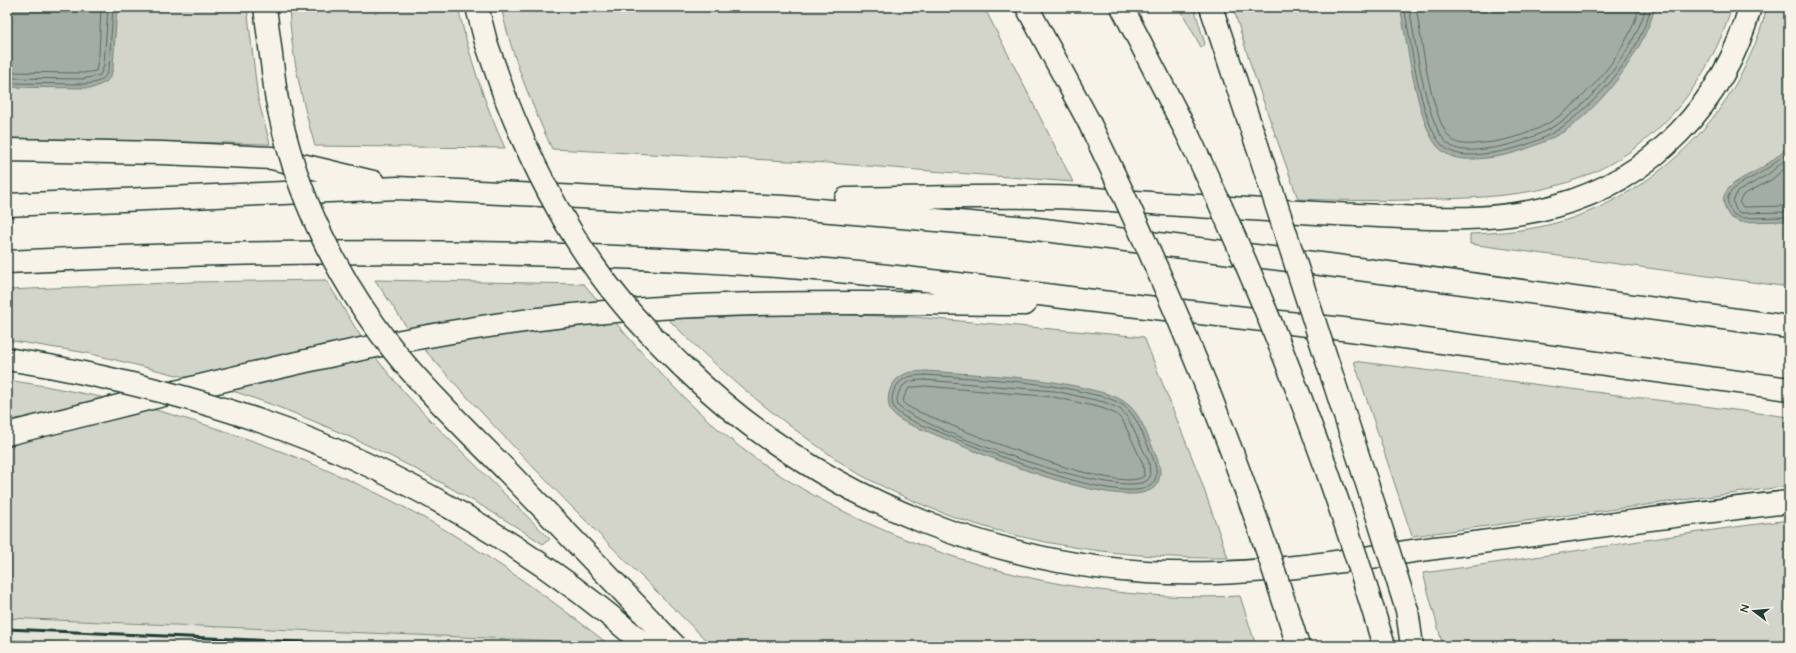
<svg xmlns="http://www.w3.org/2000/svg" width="1796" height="653" font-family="'Architects Daughter',sans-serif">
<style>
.built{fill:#e5e4d9}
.green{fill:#d3d5ca;stroke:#79897f}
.water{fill:#a4ada3;stroke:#6f8077}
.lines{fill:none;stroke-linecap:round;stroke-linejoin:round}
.shore{stroke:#546a60;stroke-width:1}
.highway-casing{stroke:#1f3d34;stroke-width:25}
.highway{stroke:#f7f3e8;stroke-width:22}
.rail{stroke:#1f3d34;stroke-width:3}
.highway-bridge-casing{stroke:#1f3d34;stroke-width:25;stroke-linecap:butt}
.highway-bridge{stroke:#f7f3e8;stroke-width:22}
</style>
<rect width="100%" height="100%" fill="#f7f3e8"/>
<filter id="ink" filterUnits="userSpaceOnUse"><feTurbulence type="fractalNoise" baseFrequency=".025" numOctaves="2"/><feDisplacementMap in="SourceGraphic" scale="8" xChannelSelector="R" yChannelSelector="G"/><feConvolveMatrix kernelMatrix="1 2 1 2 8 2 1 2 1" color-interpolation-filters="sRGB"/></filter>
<g filter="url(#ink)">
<path class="built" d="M7,618L607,643L611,646H137L7,640Z"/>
<path class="green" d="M7,7H247L258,99L270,144L7,138Z
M289,7H458C469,55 484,103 505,148L315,146C302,101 291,54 289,7Z
M501,7H984L1073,182L828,163L552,149C531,103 512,57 501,7Z
M1179,7H1194L1205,44L1201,47Z
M1233,7H1732C1704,98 1637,169 1543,189C1509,196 1475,198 1440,199C1393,201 1345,201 1298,199L1251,66Z
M1767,7H1789V287L1470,244V234C1500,233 1533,230 1563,221C1663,190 1741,110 1767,7Z
M326,280L361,337L189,378L87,353L7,340V290L192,282Z
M375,280L584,284L599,302L408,329Z
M817,314L914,317L1144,337L1199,475L1228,558C1106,559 985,540 876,483C853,472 833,457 812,442C760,405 713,364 668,319Z
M615,322C649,361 684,401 724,434C764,468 810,495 857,518C977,575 1107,602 1240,596L1256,646H712C613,549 515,452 423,348L519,333Z
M375,357L404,392L430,420L550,539L543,544C445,480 342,427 230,390Z
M1354,361L1789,417V486L1412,536Z
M7,380L45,386L106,398L7,423Z
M152,409C257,438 358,478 452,534C506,567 557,604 607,643L7,618V445Z
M1789,520V646H1443L1423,573C1545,557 1666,535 1789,520Z
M7,640L137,646H7Z"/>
<path class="water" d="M7,7H117L113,67L111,76L106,82L93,88H84L7,87Z
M1400,7H1655C1644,51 1601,108 1563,132C1540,145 1512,156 1486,158C1468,160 1451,161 1438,147C1417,124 1407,40 1400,7Z
M1789,145V221L1740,222L1730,217C1709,188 1744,179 1763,167C1772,161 1781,153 1789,145Z
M925,371C981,375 1041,376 1096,391C1105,393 1117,396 1126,403C1139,412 1146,432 1152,446C1157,458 1164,472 1157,484C1136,520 968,449 936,435C923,429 906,425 895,416C883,405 888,382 903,375C909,371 918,372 925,371Z"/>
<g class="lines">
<path class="shore" d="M1404,7C1411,40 1420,121 1441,144C1452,156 1468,156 1483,154C1509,152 1541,142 1562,127C1601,99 1639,54 1651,7
M1409,7C1415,38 1425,119 1445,141C1455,152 1470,151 1484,149C1509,147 1537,137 1558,124C1595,100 1635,49 1646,7
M1416,7C1421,36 1431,118 1450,138C1459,147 1473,144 1484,143C1508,141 1536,132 1555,119C1589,96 1630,48 1639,7
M7,72L83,73L96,71L99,55L101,7
M7,78L83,79L100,75L104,66L108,7
M7,83L84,84C97,83 106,81 109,67L113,7
M1789,150C1781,157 1774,164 1765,170C1750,181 1714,189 1733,214L1741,218L1789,217
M1789,157L1767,175L1737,192L1733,202L1736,210L1741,213L1789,212
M1789,165L1771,180L1743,195L1739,202L1743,207L1789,206
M925,375C981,379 1040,380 1095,395C1105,397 1116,400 1124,406C1136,415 1142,433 1148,446C1152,456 1160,471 1154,482C1134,514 965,443 935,430C923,425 909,421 899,413C887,405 892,386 904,379C910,375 918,376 925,375Z
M925,380L1055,391L1104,402L1120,409L1128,418L1149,462L1150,477C1135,508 921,428 898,406C895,398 900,385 909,382C914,380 920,380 925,380Z
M925,386L1054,397L1102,408L1116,414L1123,421L1143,464L1144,476C1122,496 968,433 939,420C928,415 913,411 903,403L904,397L909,388Z"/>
<g class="highway-casing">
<path id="highway" d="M265,7L276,95
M477,7L486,42L504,94
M1027,7L1089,122
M1122,7L1188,135
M1211,7L1257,145
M7,150L162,153L272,158L373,182
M846,199C912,198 977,196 1043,197C1083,197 1123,201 1163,204C1236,208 1308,213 1380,216C1438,219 1498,222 1555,206C1651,180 1725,102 1750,7
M7,205L398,188L784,207L1028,228L1329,265L1789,327
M7,262C267,249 529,247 789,267C900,275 1010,291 1120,304C1194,313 1269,320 1343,329C1492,348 1640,369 1789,389
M7,359L49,366
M682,366C822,503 1018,579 1214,573C1288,571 1361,558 1435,548C1553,533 1671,515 1789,502
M7,434C191,389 375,337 564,316C717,299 871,303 1025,304"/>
</g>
<use href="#highway" class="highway"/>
<path class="rail" d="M7,629L388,646"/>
<g class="highway-bridge-casing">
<path id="highway-bridge" d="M504,94C533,168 569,239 620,300C639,324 661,345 682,366
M276,95C294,194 339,285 403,362C436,401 473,436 509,473C564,530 620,588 675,646
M1089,122C1172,292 1243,466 1298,646
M1188,135C1267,301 1332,470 1384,646
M1257,145L1373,502L1407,610L1412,646
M49,366C121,380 191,397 260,421C397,468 537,550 646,646"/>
</g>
<use href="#highway-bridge" class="highway-bridge"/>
</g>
</g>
<rect width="1796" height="653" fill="none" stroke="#f7f3e8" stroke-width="24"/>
<rect x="12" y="12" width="1772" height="629" fill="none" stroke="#1f3d34" stroke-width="1.5" filter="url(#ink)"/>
<g transform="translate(1754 611) rotate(286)" stroke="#f7f3e8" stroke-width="3" paint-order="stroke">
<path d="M0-3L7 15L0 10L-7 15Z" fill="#1f3d34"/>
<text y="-6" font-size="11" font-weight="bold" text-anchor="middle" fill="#1f3d34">N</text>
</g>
</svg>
